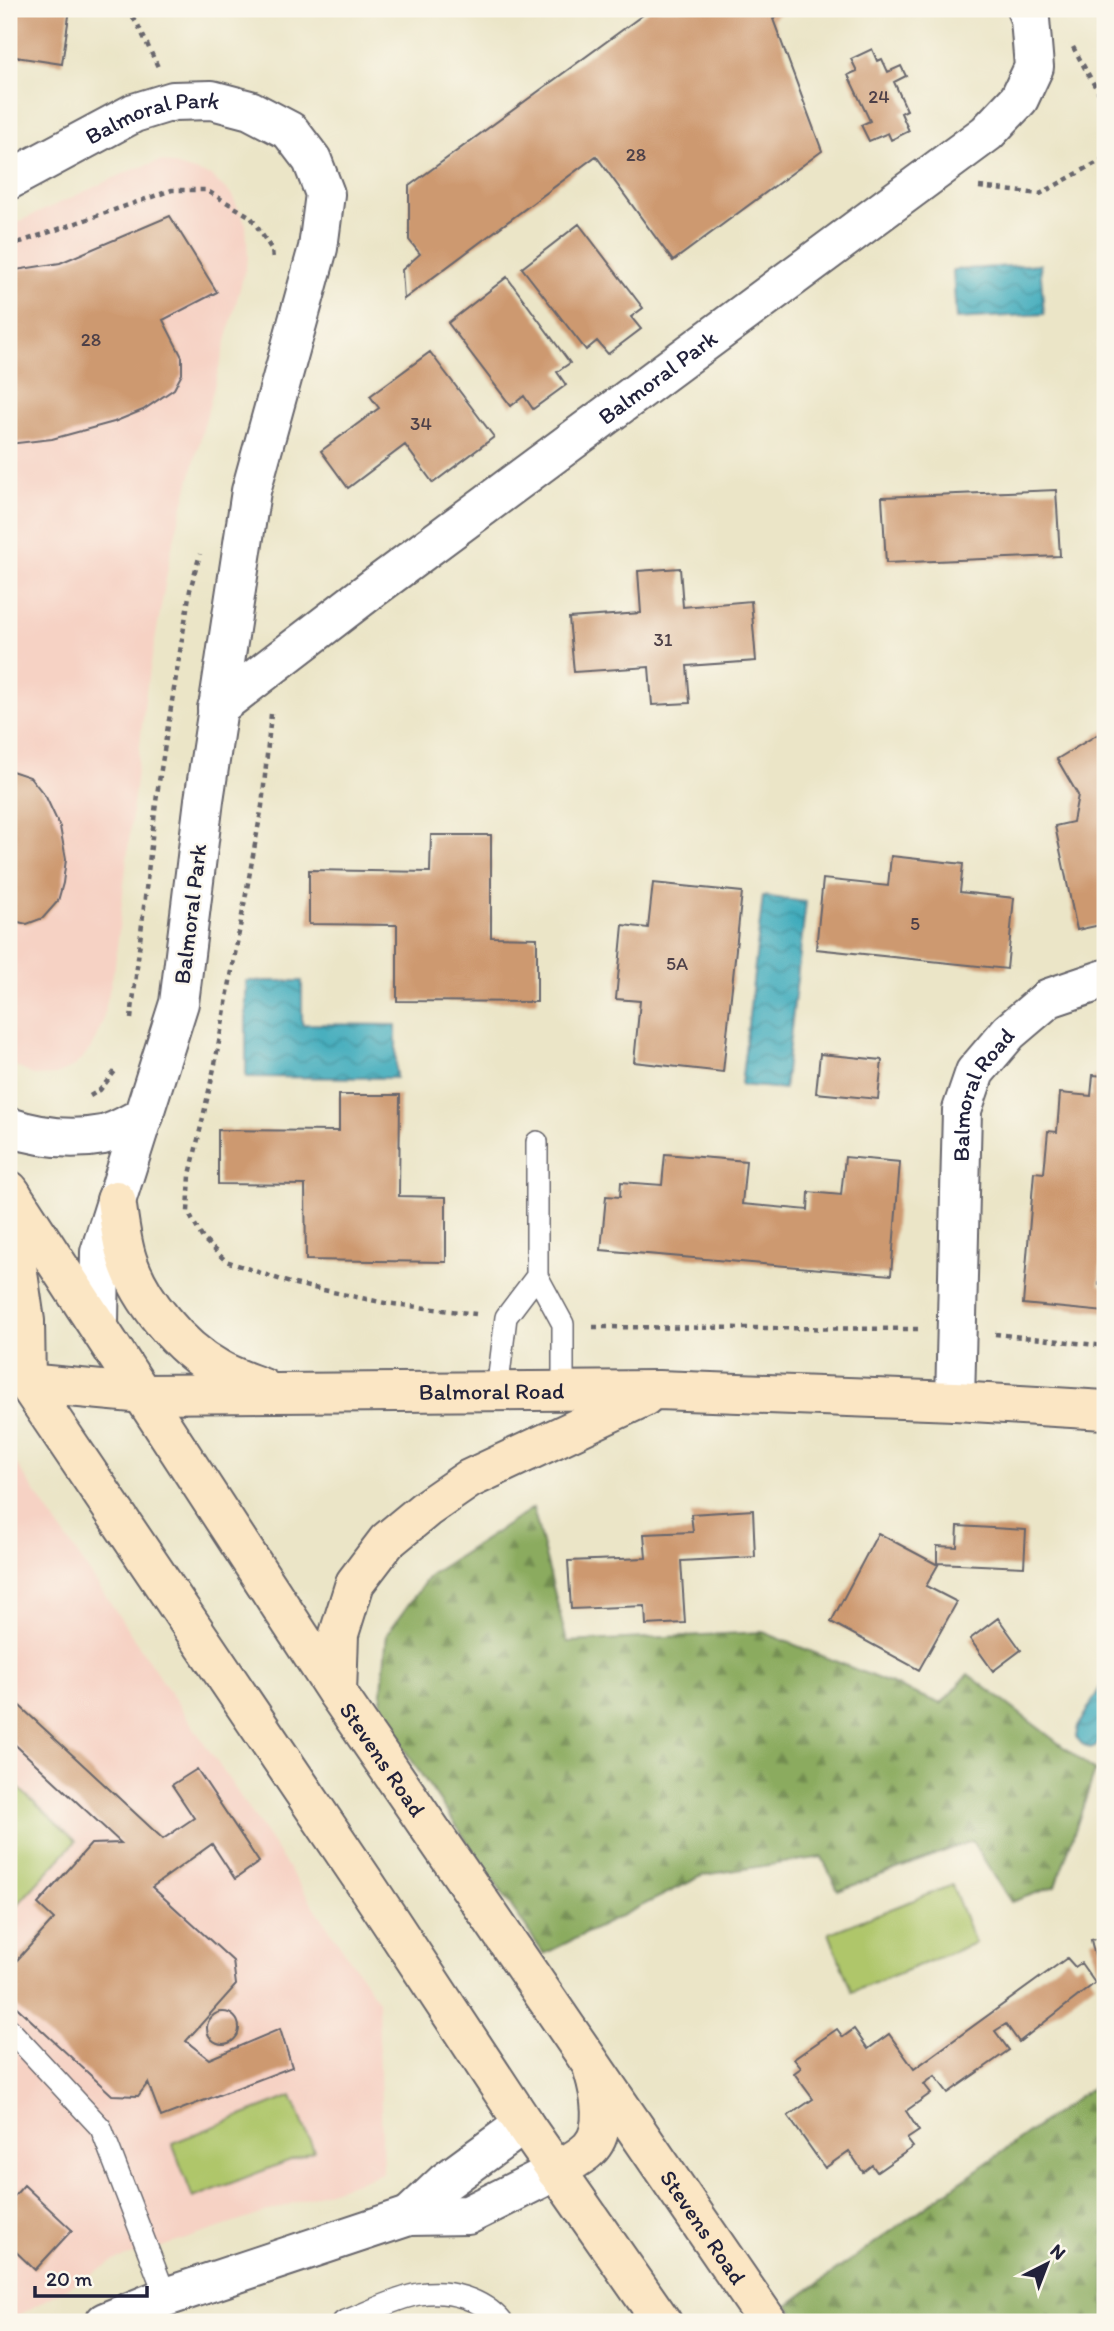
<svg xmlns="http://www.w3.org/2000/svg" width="1114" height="2331" font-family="Itim,sans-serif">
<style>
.built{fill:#f6d2c4}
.forest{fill:url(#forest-firs);stroke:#56664d;stroke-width:2}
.pitch{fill:#afc66b;stroke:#687453;stroke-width:2}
.water{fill:url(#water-waves);stroke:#2f667b;stroke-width:2}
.building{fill:#cd9970}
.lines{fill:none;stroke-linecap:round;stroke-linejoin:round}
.lane-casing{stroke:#68666c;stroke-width:24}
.street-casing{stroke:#68666c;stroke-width:42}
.secondary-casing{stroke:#68666c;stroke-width:42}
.path{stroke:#68666c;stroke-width:4.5;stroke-dasharray:5 5;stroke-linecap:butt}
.lane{stroke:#fff;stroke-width:21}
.street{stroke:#fff;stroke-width:38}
.secondary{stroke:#fbe6c4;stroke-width:38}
.labels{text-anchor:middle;stroke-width:5;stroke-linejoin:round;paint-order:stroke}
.number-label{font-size:19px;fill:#4d4048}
.street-label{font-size:23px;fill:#22223b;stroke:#fbf7ec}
</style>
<defs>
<pattern id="forest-firs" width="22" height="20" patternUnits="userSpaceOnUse" patternTransform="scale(1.75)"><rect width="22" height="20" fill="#8bab5f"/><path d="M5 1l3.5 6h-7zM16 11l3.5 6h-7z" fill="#718b50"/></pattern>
<pattern id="water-waves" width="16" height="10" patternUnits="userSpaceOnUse" patternTransform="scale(1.75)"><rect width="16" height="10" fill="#3caabb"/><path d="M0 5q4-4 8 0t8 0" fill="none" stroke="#328a99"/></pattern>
</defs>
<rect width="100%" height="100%" fill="#fbf7ec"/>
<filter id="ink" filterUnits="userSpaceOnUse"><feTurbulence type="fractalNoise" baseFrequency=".0143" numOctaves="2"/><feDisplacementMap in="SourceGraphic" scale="14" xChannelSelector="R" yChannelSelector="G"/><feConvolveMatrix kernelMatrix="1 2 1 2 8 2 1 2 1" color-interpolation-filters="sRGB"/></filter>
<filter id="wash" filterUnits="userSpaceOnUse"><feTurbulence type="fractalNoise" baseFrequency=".00686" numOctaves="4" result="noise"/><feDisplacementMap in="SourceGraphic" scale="28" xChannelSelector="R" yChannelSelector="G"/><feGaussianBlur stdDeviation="1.57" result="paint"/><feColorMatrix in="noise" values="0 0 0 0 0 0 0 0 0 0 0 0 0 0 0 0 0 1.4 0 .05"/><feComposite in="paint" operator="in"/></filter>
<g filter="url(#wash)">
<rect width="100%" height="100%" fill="#ebe5c7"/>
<path class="built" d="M161,161L211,176L231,194L246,224L248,258L171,551L146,691L115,964L102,1024L91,1048L74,1067L56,1075L35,1076L9,1063V226L134,169Z
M9,1453L378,2001L383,2173L165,2246L116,2260L9,2321Z"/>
<path class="forest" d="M533,1508L567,1642L763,1632L941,1704L968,1674L1095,1771L1056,1886L1011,1902L972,1841L838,1891L822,1857L704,1875L544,1954L380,1714L387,1634L430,1575Z
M1105,2078V2322H799L788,2305Z"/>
<path class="pitch" d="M14,1784L76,1841L9,1914V1789Z
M952,1885L975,1943L852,1992L829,1933Z
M292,2096L314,2151L193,2198L172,2143Z"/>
<path class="water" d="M1040,264L1044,314L956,319L953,270Z
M763,896L806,902L784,1089L741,1085Z
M246,981H302V1024L396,1025V1078L246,1077Z
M1105,1679V1732L1096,1746L1090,1748L1082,1744L1076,1737L1078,1726Z"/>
<g id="blocks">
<path class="building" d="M9,9H70L62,64L9,56Z
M651,9H786L773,19L822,151L673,261L596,156L404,299L402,270L420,254L409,240V186Z
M872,49L877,61L882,59L888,72L901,66L906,76L894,82L907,110L901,113L909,131L891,140L888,133L869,141L861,125L870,121L848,75L857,71L851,59Z
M170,216L217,292L163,320L182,357V374L174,389L143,410L114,422L52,439L9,444V271L60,263Z
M579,224L643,308L631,317L641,329L608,354L597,341L586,350L522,268Z
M507,277L570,363L557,372L566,385L533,409L524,396L511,406L448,323Z
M430,352L494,437L433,483L405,445L348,488L321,451L379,408L370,396Z
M1056,490L1060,556L886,563L882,497Z
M680,568L683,607L751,601L756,661L687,666L690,703L652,705L649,667L574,672L569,618L641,613L638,571Z
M1105,730V924L1077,930L1055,826L1073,822L1078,795L1057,759Z
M9,770L30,777L46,797L60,827L66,859L63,883L58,901L43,918L27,924L9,920Z
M431,835H491V937L537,938V1002L397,1001V925L309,924V870L430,872Z
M891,856L963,864L960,892L1014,898L1007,969L816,949L823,879L888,886Z
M653,883L742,892L723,1072L634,1062L640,1001L616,999L623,925L648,928Z
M820,1054L882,1060L878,1099L816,1093Z
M1093,1075L1105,1076V1212L1099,1285L1105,1286V1312L1023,1304L1034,1172L1044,1173L1048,1131L1057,1132L1060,1093L1091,1096Z
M339,1095H400L399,1196L446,1197V1262L306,1260L305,1185L218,1184V1130L339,1131Z
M665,1154L746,1161L742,1204L808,1210L809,1192L841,1195L845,1157L900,1162L891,1275L601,1250L606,1196L620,1197L621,1182L662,1185Z
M753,1510L755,1557L681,1561L685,1623L646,1625L645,1606L571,1609L568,1561L646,1558L644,1534L693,1532L691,1514Z
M958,1526L1026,1530L1024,1567L937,1563V1546L957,1547Z
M878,1533L938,1565L926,1586L957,1602L919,1670L831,1622Z
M998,1618L1021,1650L993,1671L970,1639Z
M9,1696L163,1839L194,1818L172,1785L197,1769L259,1862L235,1879L212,1844L152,1887L233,1961L236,1985L186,2041L209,2059L280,2029L292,2067L161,2117L148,2083L138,2096L112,2095L9,2000V1969L54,1919L38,1904L91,1844L121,1843L9,1739Z
M1105,1937V1994H1104L1091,1940Z
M1067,1958L1075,1967L1081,1963L1095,1983L1019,2042L1006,2024L995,2031L1009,2050L948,2093L935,2076L924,2084L931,2093L906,2111L919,2131L907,2139L913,2147L877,2172L872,2165L863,2172L849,2151L825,2168L788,2116L813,2099L794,2073L801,2068L794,2059L837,2029L843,2037L854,2029L868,2049L889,2034L914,2069Z
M207 2028a16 16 0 1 1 32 0a16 16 0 1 1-32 0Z
M24,2185L72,2230L35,2270L9,2245V2202Z"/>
</g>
</g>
<g filter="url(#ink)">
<use href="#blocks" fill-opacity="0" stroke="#68666c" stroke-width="2"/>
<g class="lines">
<g class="lane-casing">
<path id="lane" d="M537,1142V1276L563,1324V1392
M497,1392L506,1317L537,1276
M9,2029L101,2128L166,2297
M343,2322C364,2314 399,2297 419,2294C449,2289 483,2299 502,2322"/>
</g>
<g class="street-casing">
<g id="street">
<path id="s1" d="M9,180L134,113L173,101L212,100L250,110L290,131L312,160L325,194L318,248L251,491L204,800L179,1003L100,1252L99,1326"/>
<path id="s2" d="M217,708L372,589L987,133L1019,99L1034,67L1030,19L1026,9"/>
<path d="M9,1127C39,1137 71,1141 103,1135C117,1132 132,1122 144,1116"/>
<path id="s3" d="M955,1401L962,1110L975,1072L1009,1032L1049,998L1105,979"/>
<path d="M409,2216L445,2182L524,2124"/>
<path d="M105,2322L166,2297L409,2216L468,2215L556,2171"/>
</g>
</g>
<g class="secondary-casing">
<g id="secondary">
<path id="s4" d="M9,1190L337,1693L768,2322"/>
<path d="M12,1194V1232L25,1321L26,1383"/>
<path d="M116,1200C119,1219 121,1240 127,1259C140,1300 180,1348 218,1369C231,1377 248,1382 263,1388"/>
<path d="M9,1356L365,1883L524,2124L662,2322"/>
<path id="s5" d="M26,1383L144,1394L658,1390L955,1401L1105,1410"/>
<path d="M337,1693L339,1634L355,1583L387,1541L427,1508L469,1479L644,1397"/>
<path d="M556,2171C567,2164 580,2158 589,2149C608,2131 600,2093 593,2070"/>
</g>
</g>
<path class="path" d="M127,9L138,25L158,67
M1073,47L1105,104
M979,187L1040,194L1105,158
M9,246L172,190H206L251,217L272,250L273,259
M271,714L262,806L215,1064L190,1175L188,1212L203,1239L226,1261L290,1283L385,1303L476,1314
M131,1019L157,794L190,590L200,554
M90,1096L100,1090L116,1070
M593,1327L920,1329
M995,1334L1105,1346"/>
<use href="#lane" class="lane"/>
<use href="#street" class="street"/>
<use href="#secondary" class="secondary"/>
</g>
</g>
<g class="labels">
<g class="number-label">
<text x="879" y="103">24</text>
<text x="636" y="161">28</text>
<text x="91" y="346">28</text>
<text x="421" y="430">34</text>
<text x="663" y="646">31</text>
<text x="915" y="930">5</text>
<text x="677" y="970">5A</text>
</g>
<g class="street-label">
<text dy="8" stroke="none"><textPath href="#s1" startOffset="159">Balmoral Park</textPath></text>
<text dy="8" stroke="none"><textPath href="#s2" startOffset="551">Balmoral Park</textPath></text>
<text transform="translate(190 914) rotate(-83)" y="8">Balmoral Park</text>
<text dy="8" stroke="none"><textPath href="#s3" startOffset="312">Balmoral Road</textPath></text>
<text dy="8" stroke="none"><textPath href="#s5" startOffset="466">Balmoral Road</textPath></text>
<text dy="8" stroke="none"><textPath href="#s4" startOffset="681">Stevens Road</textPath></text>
<text dy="8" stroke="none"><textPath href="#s4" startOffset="1248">Stevens Road</textPath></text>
</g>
</g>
<rect width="1114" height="2331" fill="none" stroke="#fbf7ec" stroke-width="35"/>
<g transform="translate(1047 2264) rotate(42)" stroke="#fbf7ec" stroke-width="5" paint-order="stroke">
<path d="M0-5L12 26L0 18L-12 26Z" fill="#22223b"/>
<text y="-10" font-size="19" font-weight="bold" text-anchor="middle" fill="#22223b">N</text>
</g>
<path d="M35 2286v10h112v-10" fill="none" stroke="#22223b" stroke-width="3.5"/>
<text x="46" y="2286" font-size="21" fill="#22223b" stroke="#fbf7ec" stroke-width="5" paint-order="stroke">20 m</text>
</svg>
